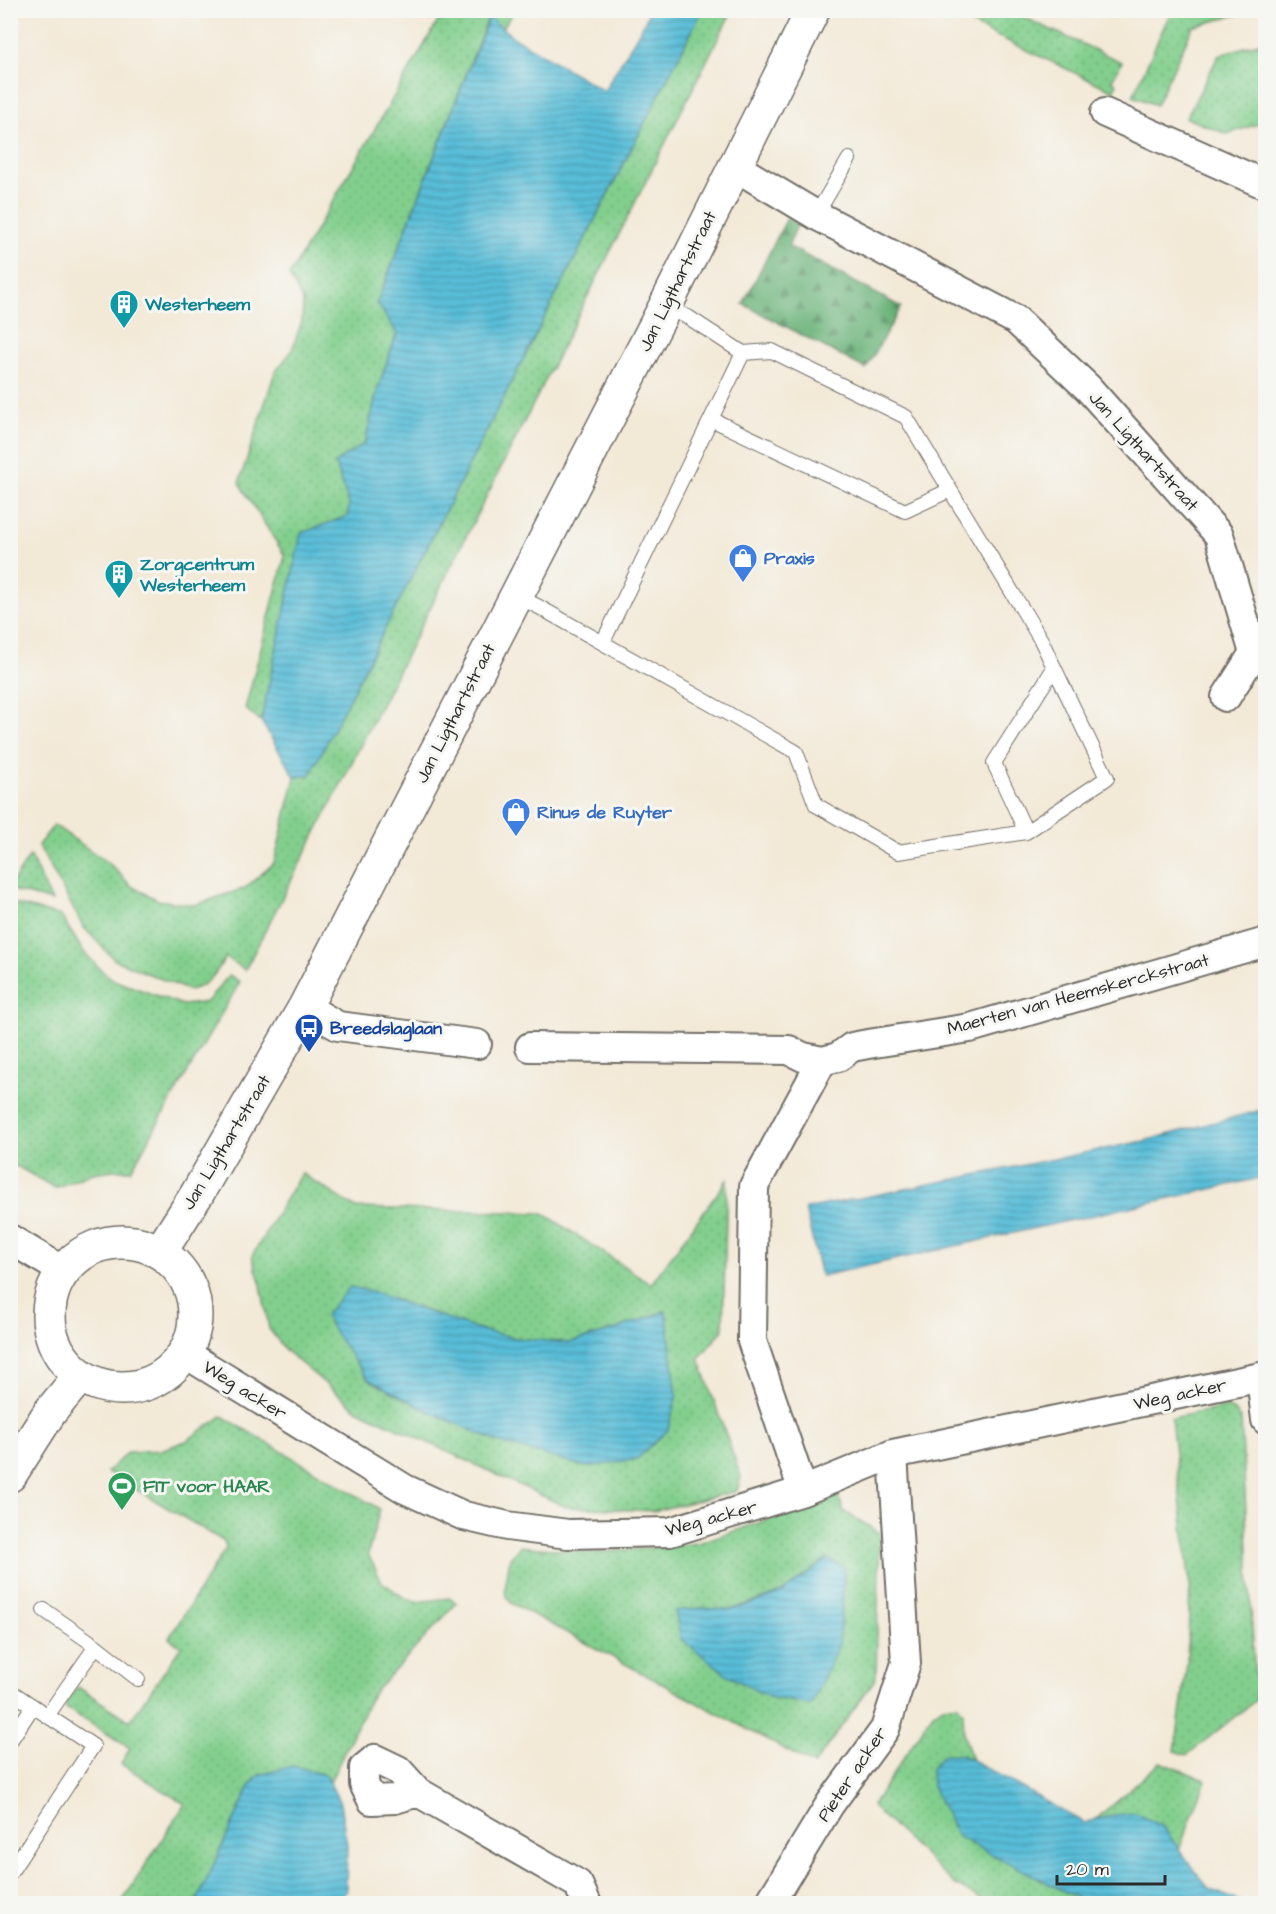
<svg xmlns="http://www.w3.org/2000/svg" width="1276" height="1914" font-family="'Architects Daughter',sans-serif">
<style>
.grass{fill:url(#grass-dots);stroke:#567d5c;stroke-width:1.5;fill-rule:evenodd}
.forest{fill:url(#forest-firs);stroke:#4a6e52;stroke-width:1.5}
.water{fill:url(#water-rules);stroke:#427482;stroke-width:1.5}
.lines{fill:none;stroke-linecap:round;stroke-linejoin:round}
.service-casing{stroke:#716e67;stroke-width:16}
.minor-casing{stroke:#716e67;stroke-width:32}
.secondary-casing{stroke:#716e67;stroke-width:36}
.service{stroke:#fff;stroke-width:14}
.minor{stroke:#fff;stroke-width:28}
.secondary{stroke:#fff;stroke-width:33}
.labels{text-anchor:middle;stroke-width:6;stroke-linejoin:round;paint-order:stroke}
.street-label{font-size:18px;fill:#2b2b2b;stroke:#f6f6f2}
.culture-label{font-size:18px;font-weight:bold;fill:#0d838f;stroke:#f6f6f2;text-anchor:start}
.shop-label{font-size:18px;font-weight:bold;fill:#366cbe;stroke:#f6f6f2;text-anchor:start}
.transit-label{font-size:18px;font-weight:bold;fill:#164399;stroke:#f6f6f2;text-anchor:start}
.leisure-label{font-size:18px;font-weight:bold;fill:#27864d;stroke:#f6f6f2;text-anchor:start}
</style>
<defs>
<pattern id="grass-dots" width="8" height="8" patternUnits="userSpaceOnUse" patternTransform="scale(1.5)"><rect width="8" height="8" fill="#82cf8d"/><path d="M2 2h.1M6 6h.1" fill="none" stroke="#70b27a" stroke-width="1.8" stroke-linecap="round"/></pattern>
<pattern id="forest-firs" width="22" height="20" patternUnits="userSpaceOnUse" patternTransform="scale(1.5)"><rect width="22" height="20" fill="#69b278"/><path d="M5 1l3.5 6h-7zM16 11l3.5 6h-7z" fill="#579163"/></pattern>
<pattern id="water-rules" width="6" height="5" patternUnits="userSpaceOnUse" patternTransform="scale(1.5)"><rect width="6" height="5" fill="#59bdd8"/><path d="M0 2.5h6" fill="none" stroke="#4a9aaf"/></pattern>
</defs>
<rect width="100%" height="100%" fill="#f6f6f2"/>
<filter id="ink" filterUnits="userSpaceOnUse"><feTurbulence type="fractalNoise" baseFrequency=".0167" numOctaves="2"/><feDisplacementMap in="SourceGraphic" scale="12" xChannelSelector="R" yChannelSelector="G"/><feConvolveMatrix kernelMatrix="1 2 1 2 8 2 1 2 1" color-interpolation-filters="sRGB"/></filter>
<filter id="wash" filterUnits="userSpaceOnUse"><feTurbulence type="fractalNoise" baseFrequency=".008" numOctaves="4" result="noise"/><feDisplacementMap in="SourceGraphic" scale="24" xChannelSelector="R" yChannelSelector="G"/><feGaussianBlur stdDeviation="1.35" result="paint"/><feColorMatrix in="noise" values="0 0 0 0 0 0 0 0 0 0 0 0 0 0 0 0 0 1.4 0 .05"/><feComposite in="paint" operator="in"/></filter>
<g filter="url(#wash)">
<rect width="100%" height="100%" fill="#f3e9d7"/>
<path class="grass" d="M444,11H514L502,29L488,18L377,303L397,333L377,391L365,443L335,463L349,504L348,516L301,534L261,721L245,709L285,556L239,483L275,372L291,352L302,321L303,301L289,276Z
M702,11H732L339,788L245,970L226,957C215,975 210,983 190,991L115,960L84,928L38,845L54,825L111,865L131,886L158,900L195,905L245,888L274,863L295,777L310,774Z
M944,11H1010L1122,62L1112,80L1117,84L1113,91Z
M1171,11L1246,10V12L1193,27L1156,105L1133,96Z
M1265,41V122L1227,134L1186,118L1219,55Z
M30,856L52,901L11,890V884Z
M11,903L61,916L83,951L103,972L116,981L183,1005L207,1002L229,975L240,982L131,1170H114L93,1173L55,1188L11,1163Z
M301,1173L356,1208L543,1213L651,1284L727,1180L723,1330L699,1358L741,1477L737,1491L654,1511L566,1507L356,1409L286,1351L269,1329L261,1285L252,1256ZM350,1287L373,1292L476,1329L515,1338L569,1343L614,1330L665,1311L669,1341L498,1442L424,1409L368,1379Z
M1226,1407L1235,1411L1241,1418L1256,1700L1187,1755L1175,1751L1187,1663L1190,1587L1171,1418Z
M222,1416L380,1509L368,1554L382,1582L402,1596L415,1602L449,1598L457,1603L372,1695L330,1782L326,1775H259L250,1786L196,1903H121L185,1804L121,1764L130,1748L66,1708V1702L78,1687L130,1721L181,1647L169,1638L224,1551L226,1550L225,1542L107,1472L128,1452L161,1450L186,1441Z
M839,1496L843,1511L880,1533L876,1678L814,1765L511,1603L506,1596L505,1589L510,1557L520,1546L595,1553L698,1543ZM827,1559L811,1705L769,1697L729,1676L701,1608L729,1610L783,1592Z
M957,1704L963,1711L964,1735L972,1760L961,1755L944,1754L931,1769L932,1786L1028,1873L1087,1903H988L954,1884L872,1806L933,1713L943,1706Z
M1160,1762L1206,1780L1179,1850L1162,1826L1094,1821Z"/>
<path class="forest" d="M787,218L798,224L788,246L901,307L866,369L743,304Z"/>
<path class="water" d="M649,11H702L310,775L295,777L261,721L301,533L348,516L349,504L335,463L365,443L377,391L397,333L377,303L489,17L513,37L604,91L645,22Z
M1265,1109V1177L821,1276L805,1209L1144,1141Z
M350,1287L373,1292L476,1329L515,1338L569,1343L614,1330L666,1311L677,1395L668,1430L637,1459L586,1467L498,1442L424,1409L368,1379L336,1335L325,1315Z
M827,1559L845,1568L839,1644L811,1705L769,1697L729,1676L681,1639L675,1611L701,1608L729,1610L756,1602L783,1592Z
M944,1754L961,1755L972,1760L1084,1823L1113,1815L1136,1813L1162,1826L1209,1889L1244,1903H1087L958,1837L932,1786L931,1769Z
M293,1766L326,1775L340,1803L347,1845L346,1891L335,1903H196L250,1786L259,1775Z"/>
</g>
<g filter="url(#ink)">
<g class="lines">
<g class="service-casing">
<path id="service" d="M816,215L849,159
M711,419L905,511L950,490
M515,595L539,607L796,752L816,805L898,852L1026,832L1107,778L1041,640L906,417L772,351L743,353L688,317L665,307
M603,642L743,353
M1026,832L994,763L1054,668
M44,1610L96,1646L138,1679
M10,1691L93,1746L10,1873
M47,1716L96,1646
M10,1741L33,1706"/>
</g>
<g class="minor-casing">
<path id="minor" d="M1105,113L1266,185
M734,166L816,215L1016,320L1088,388L1219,535L1254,653L1226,697
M305,1007L338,1026L477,1044
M530,1047L789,1050L803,1057L822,1061L838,1057L852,1047L868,1044L970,1028L1266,942
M10,1239L63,1271
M186,1354L405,1489L464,1516L507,1526L568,1534L670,1532L803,1491L893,1454L1266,1376
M1261,1377L1266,1420
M803,1491L752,1341L754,1186L822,1061
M418,1792L395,1799L372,1800L364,1784V1768L375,1759L398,1770L418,1792L578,1884L587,1904
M769,1904L830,1804L885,1729L906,1663L893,1454"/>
</g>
<g class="secondary-casing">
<path id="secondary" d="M49 1315a73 73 0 1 1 146 0a73 73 0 1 1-146 0Z
M160,1252L197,1194L305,1007L665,307L813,10
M10,1475L50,1412L80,1376"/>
</g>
<use href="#service" class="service"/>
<use href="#minor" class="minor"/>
<use href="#secondary" class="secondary"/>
</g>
</g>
<defs>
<g id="building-pin" transform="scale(1.5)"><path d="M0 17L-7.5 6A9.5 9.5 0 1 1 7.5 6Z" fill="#0f9aa8" stroke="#f6f6f2"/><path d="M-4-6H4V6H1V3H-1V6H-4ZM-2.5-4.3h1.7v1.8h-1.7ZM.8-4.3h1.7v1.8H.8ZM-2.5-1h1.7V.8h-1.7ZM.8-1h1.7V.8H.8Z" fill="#fff"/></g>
<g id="shop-pin" transform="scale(1.5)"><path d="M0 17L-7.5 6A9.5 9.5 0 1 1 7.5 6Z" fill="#3f7fe0" stroke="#f6f6f2"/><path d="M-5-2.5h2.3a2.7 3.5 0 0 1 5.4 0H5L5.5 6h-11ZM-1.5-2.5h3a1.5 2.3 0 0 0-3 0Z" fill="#fff"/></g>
<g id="bus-pin" transform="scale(1.5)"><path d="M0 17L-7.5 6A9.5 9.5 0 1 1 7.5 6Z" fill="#1a4fb4" stroke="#f6f6f2"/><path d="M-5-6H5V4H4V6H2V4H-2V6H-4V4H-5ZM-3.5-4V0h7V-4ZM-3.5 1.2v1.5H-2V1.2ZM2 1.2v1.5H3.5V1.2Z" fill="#fff"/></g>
<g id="stadium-pin" transform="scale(1.5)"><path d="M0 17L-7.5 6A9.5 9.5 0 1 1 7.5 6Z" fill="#2e9e5b" stroke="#f6f6f2"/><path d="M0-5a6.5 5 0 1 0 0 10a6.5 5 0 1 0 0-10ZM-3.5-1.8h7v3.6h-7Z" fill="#fff"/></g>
</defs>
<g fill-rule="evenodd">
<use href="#building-pin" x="124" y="304"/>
<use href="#shop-pin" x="743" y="558"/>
<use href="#building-pin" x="119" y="574"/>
<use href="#shop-pin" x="516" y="812"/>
<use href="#bus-pin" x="309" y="1028"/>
<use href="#stadium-pin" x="122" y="1486"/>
</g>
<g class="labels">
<g class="street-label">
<text transform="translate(677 281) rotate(-64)" y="6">Jan Ligthartstraat</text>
<text transform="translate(1144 451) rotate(48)" y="6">Jan Ligthartstraat</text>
<text transform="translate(455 713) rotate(-63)" y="6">Jan Ligthartstraat</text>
<text transform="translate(1078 994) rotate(-15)" y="6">Maerten van Heemskerckstraat</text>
<text transform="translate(226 1142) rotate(-59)" y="6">Jan Ligthartstraat</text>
<text transform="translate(245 1390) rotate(32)" y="6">Weg acker</text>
<text transform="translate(1180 1394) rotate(-12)" y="6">Weg acker</text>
<text transform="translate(711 1518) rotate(-15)" y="6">Weg acker</text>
<text transform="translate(852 1774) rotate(-56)" y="6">Pieter acker</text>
</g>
<g class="culture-label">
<text x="145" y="310">Westerheem</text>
<text x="140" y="570">Zorgcentrum<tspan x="140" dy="21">Westerheem</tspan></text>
</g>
<g class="shop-label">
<text x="764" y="564">Praxis</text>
<text x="537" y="818">Rinus de Ruyter</text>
</g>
<g class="transit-label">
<text x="330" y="1034">Breedslaglaan</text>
</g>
<g class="leisure-label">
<text x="143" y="1492">FIT voor HAAR</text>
</g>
</g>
<rect width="1276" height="1914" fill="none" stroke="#f6f6f2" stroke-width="36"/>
<path d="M1057 1875v9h108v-9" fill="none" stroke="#2b2b2b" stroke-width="3"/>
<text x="1066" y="1875" font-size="18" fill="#2b2b2b" stroke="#f6f6f2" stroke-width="4.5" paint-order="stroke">20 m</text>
</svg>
